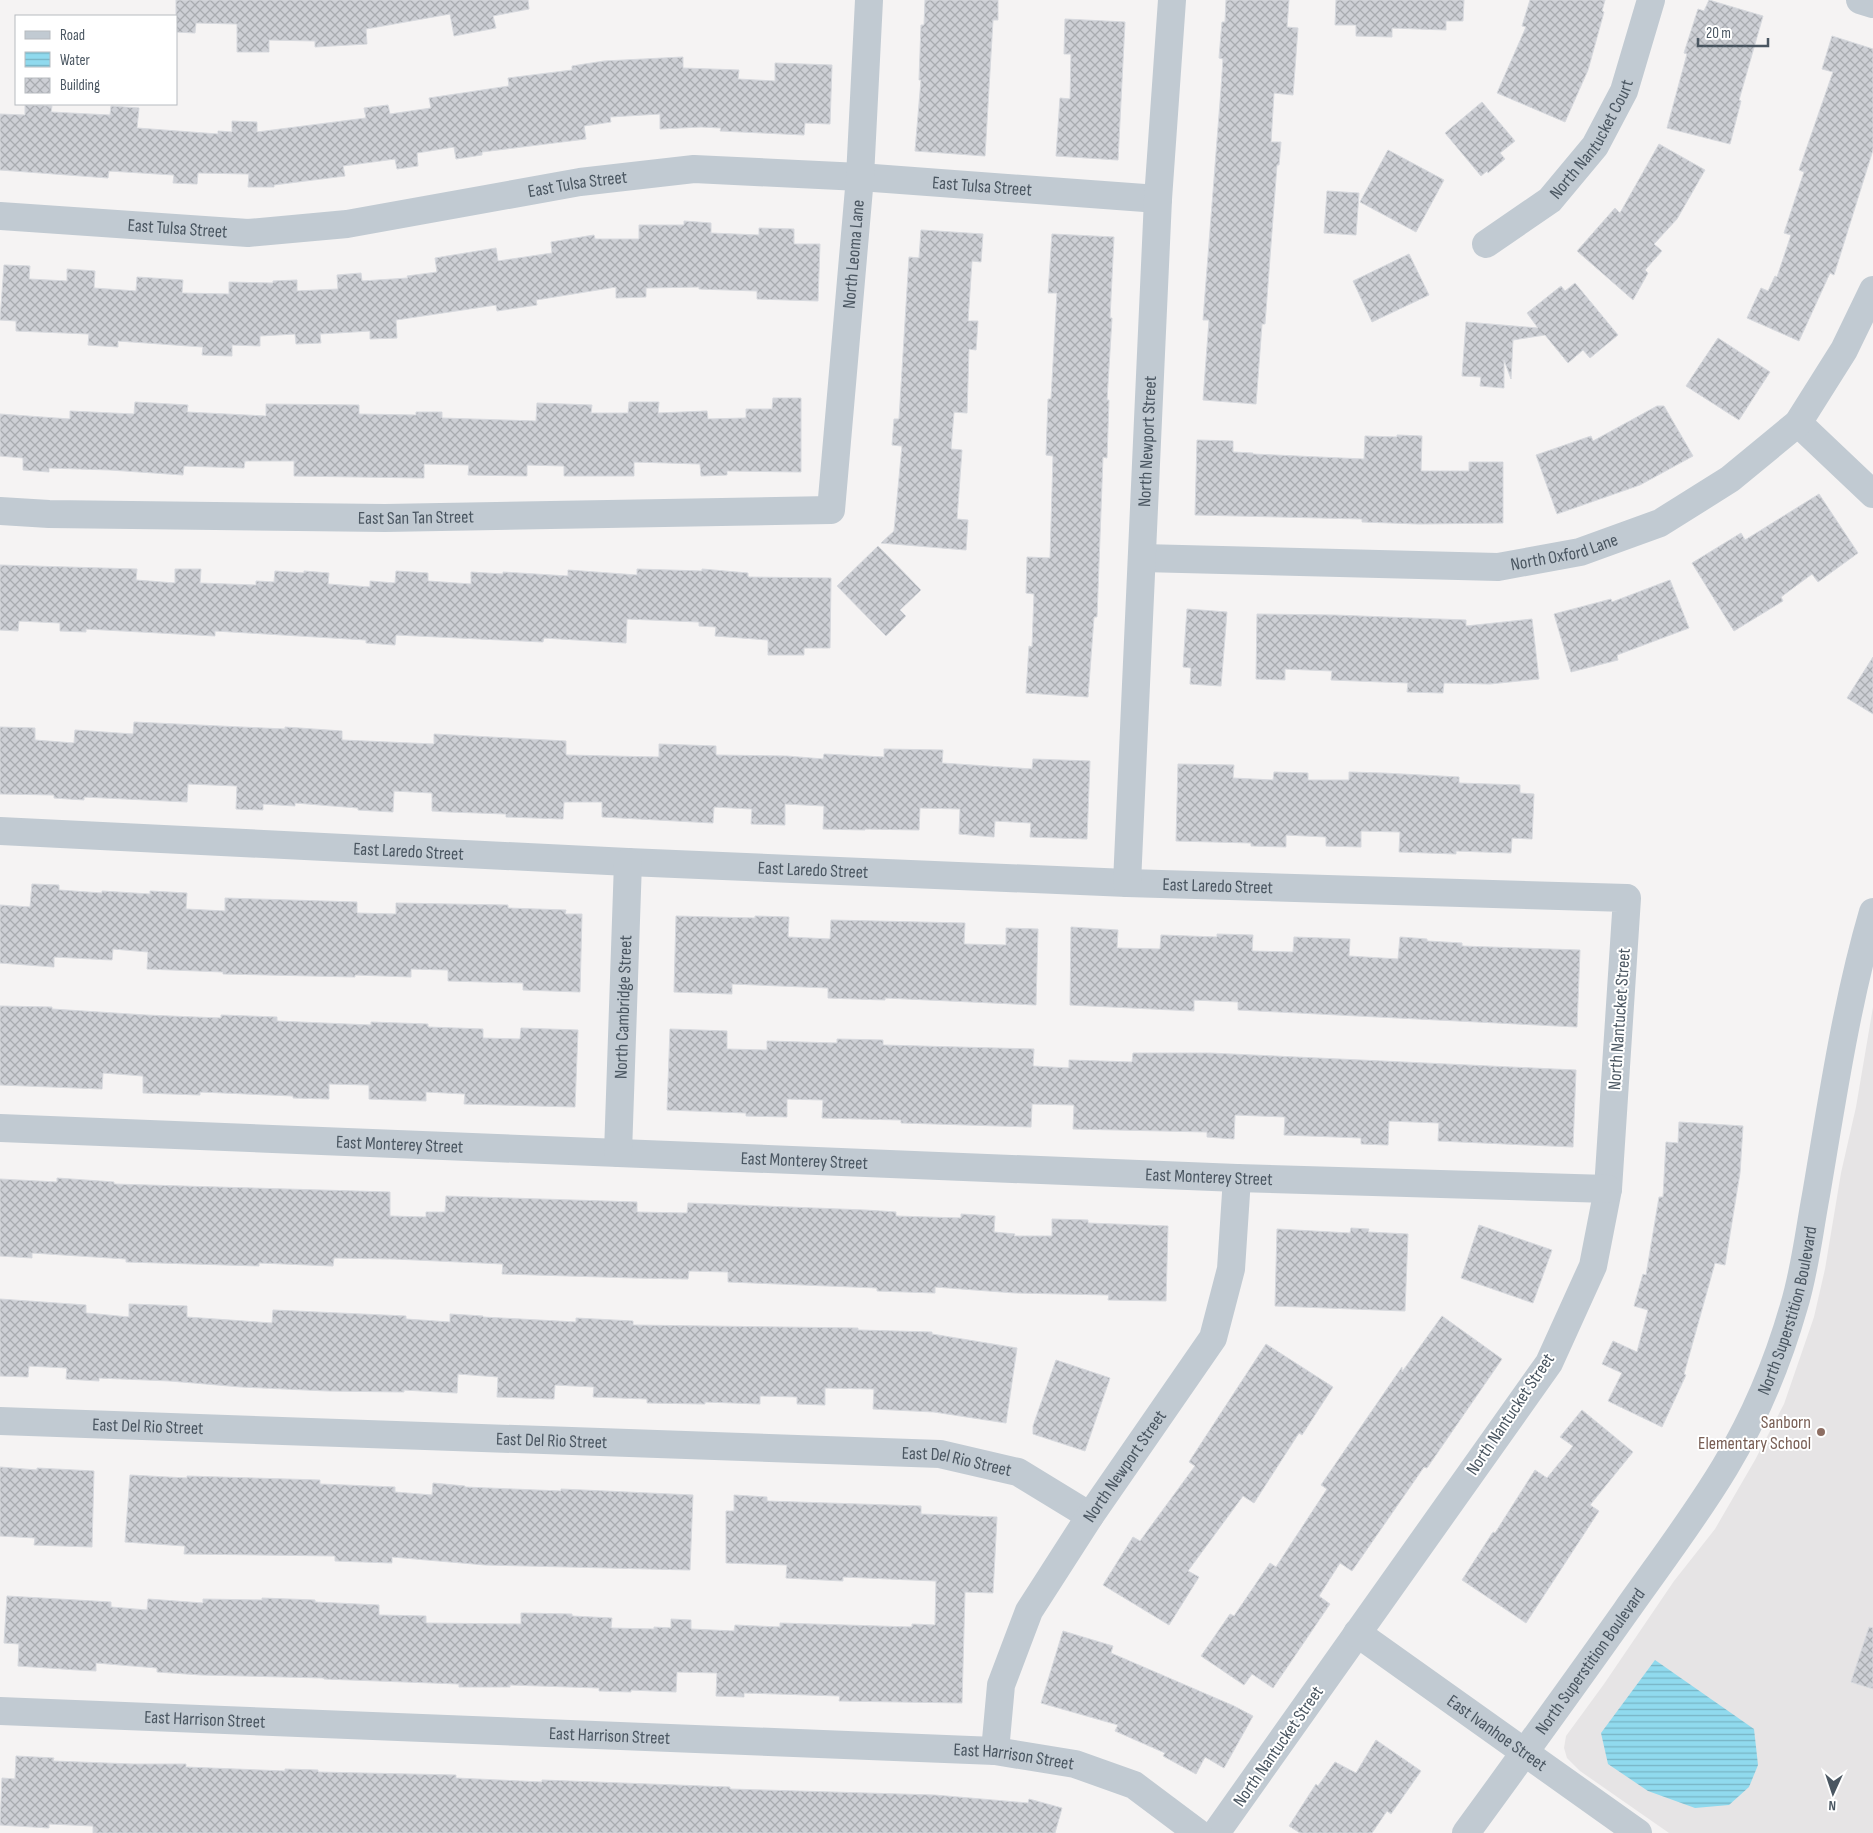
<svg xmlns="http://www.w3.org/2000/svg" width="1873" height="1833" font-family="'Sofia Sans Condensed',sans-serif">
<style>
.education{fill:#e6e4e5}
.water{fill:url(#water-rules)}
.building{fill:url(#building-cross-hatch);stroke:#d7d9de}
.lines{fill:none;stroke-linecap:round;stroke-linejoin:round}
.minor{stroke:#c1cad2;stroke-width:28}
.education-dot{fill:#8d6e63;stroke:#fff;stroke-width:2}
.labels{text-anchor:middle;stroke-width:4;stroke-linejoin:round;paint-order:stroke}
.street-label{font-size:18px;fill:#4a5661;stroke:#fff}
.education-label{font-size:18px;fill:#785e54;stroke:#fff;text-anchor:end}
</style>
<defs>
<pattern id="water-rules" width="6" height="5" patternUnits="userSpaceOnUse" patternTransform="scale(1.25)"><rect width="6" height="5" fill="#90daee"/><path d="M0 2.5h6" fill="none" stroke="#78b4c4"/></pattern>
<pattern id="building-cross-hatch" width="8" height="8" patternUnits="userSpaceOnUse" patternTransform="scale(1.25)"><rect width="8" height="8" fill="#cdcfd5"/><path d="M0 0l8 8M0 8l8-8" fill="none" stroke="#a8abb0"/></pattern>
</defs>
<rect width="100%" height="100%" fill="#f5f3f3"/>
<path class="education" d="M1873,1007V1833H1669L1580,1771L1567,1758L1564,1748L1566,1736L1604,1684L1674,1581L1715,1529L1755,1460L1784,1404L1814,1317L1825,1269L1841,1173L1856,1107Z"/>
<path class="water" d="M1655,1660L1754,1729L1758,1765L1749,1787L1729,1805L1695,1808L1648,1791L1608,1764L1601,1733Z"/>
<path class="building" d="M176,0H528L529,9L493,16L496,28L454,36L450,14L366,29L367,44L315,47V41L269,40V52H237V24L196,23L195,33L176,32Z
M925,0H998V20H993L985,156L915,151L921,80H919L921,25H924Z
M1226,0H1289L1287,27L1298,28L1293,95L1274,93L1271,142H1281L1279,165H1277L1265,324H1262L1256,404L1203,400L1209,320H1203L1221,89L1223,59L1219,58L1222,22H1225Z
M1336,0H1464L1463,21H1446V30L1392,28V37L1356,36V25H1335Z
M1530,0H1605L1602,11L1604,12L1588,70L1565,122L1497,93L1526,27L1522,26Z
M1709,0L1763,16L1739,100L1741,101L1730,144L1667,128L1687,54L1684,53L1698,9L1704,11Z
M1065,19L1125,22L1118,160L1056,156L1060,98L1070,99L1071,54H1064Z
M1832,36L1873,49V150L1834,275L1830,273L1799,341L1747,318L1761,288L1768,291L1775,276L1777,277L1791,235L1784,233L1804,172L1799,170L1833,72L1822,69Z
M683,57V68L739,70L738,79L775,81V63L832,65L830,124L805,123L804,135L720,131L721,128L701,127L660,129V114L610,117L611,122L584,126L586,139L482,152V155L456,159L454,147L417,153L418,166L397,169L395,159L343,166L345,176L274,185V187H248L249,174L198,173L197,184L173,183L174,175L109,171L108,178L0,170V114L25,115V105L52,106L51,112L110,115L111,106L139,108L137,128L218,134V131L232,132V121L257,122V132L366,118L364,108L388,105L390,114L431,108L429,98L509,86L508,78L572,70V66L604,61Z
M1482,102L1515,141L1500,153L1505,159L1488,173L1487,171L1481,176L1445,133Z
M1659,144L1705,170L1677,219L1654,244L1662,251L1645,270L1648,273L1633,300L1577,251L1615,208L1620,213Z
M1388,150L1444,180L1416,232L1360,202Z
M1327,191L1359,193L1356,235L1324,233Z
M684,221L711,223V233L759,235V228L794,229V244H820L818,301L757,299V291L699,289V287L646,288V297L616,298V287L536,300L537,305L497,311L496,305L396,320L397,338L370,339V331L320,334L321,343L296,344L295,334L260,336V346L232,345V356L202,355L203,347L118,341V347L88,345L89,334L16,331V321L0,320L4,265L30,266L29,279L67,281V269L95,271L94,288L136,291L137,277L183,280L182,293L229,294V282L273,283V281L297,280V291L338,289L337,275L361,273L362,281L408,278L407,276L437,272L435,258L496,248L498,261L552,253L551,242L594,235L595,239H639V225H684Z
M921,230L983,234L981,262L972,261L968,321H978L976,350L969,349L967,413L954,412L951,449L962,450L957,519L968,520L966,550L881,543L894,531L902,446L892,445L894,419H899L909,257L919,258Z
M1052,234L1114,237L1110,318H1112L1107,400H1109L1107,458L1103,457L1097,617H1094L1088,697L1026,693L1029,646L1032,647L1034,594L1026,593L1027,557L1050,558L1053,456L1046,455L1048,399H1051L1057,293H1048Z
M1409,254L1429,295L1372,322L1353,281Z
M1575,283L1618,335L1590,358L1583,350L1568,363L1545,335L1513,340L1511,379L1504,360V388L1480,386L1481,377L1462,376L1466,322L1538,328L1527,313L1561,286L1565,291Z
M1718,338L1770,372L1739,420L1686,386Z
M773,398H801V472L727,471V475L701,476L700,464L634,462V476H564V466L527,465V476L468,475L469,465L424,464V478L294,476V461H245L244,468L184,466L183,475L110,470L49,468V472L23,470V458L0,456V414L70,419V411L134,414L135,402L188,405L187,412L266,416V404L359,405V414L416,415V412H442V418L536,421L537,403L592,405L591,413H628L629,402H659L658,413L707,411L708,419L746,418V409H772Z
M1657,406H1664L1693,456L1640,485L1557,514L1536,455L1591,436L1593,441Z
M1397,435L1422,436L1421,471H1469V462H1503V523L1419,524L1362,522V519L1195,515L1197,440L1233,441V452L1253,453V454L1364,459L1365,436L1397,437Z
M1819,494L1858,553L1818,582L1812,574L1781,597L1783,601L1734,631L1692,563L1741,533L1745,540Z
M878,546L921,590L900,610L906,616L886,636L837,586Z
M0,565L137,569L136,580L175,583V569H201L200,583L256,585V581L274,582L275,571L304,573V571L329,573L328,584L370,587V581L395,583L396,571L428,573V581L471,584V572L503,574V572L568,576V570L637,575V569L702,571V569L748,573V577L831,578L830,648H804V655H768V640L715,636L716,627L699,626V622L627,619L626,643L544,638L543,642L396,635L395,645L366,643V640L215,631V636L86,629V632L60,631V623L19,621L18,631L0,630Z
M1670,580L1689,628L1617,655L1618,660L1571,672L1554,614L1611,599L1612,602Z
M1187,609L1227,612L1221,686L1190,684L1191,668L1183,667Z
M1257,614L1334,615L1466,620V626L1532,619L1539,679L1490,684L1444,683L1443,693L1407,692L1408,683L1331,680L1332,671L1285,669V680L1256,679Z
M1873,657V714L1847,698Z
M134,722L285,729V727L342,731V740L434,744V734L566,741V755L659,757V744L716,746V755L787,756L823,759L824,754L884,757V749L943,750L942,763L1032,769L1033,759L1090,761L1087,839L1030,837L1031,823L995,821L994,837L959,834L960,809L920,808L919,830L865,829V830L823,829L824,806L785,804V825L751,824L752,809L714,807L713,823L602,817V802H564L563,819L506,817V814L449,812L432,811V793L394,791L393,812L358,810V808L295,803V806L263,804V810L236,809L237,786L188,784L187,802L84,797V800L54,798V795L0,794V727L35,728V740L74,743L75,730L133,734Z
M1178,764L1234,765L1233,778L1273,780L1274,772L1308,773V780H1349V772L1383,773L1459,777V783L1520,785V793L1534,794L1532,839L1512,838L1511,853L1456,851V854L1399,852L1400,832L1361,831V847L1326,846V837L1286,835V847L1251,846V843L1176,841Z
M32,884L59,885V890L102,893V891L150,894V891L187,893L186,909L225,911V898L357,902V913L396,914V903L508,905V908L566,910L565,914H582L580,992L523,990V983L448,981V970L411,969V977L355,975V977L223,974V972L147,969L148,952L113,949L112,960L54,957V967L0,963V905L30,907Z
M676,916L755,918V916L789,917L788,937L830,939L831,920L965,923L964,944L1006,945V928L1038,929L1036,1005L885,998V1000L828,998V988L732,984V994L674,992Z
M1071,927L1118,930L1117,948L1160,949L1161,935L1217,937V934L1253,935L1252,951L1293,952L1294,937L1350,939L1349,956L1398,959L1400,937L1427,939V941L1462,943V946L1580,950L1577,1027L1238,1010V1002L1194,1000V1011L1070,1005Z
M0,1006L52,1007V1009L146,1015L221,1018V1015L277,1017V1021L371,1025V1022L428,1024V1027L483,1029V1038L520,1039L521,1028L578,1030L575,1107L464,1104L465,1094L426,1092V1101L369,1099V1085L329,1084V1099L293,1098V1096L200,1092V1095L143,1093V1076L103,1073L102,1089L0,1085Z
M670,1029L727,1031V1049L767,1050V1041L837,1043V1039L883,1040V1045L1034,1049L1033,1066L1069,1068V1060L1132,1062L1133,1053H1210L1576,1070L1573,1147L1438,1141L1439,1123L1389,1121L1388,1145L1361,1144V1138L1284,1135L1285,1117L1235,1115L1234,1139L1207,1137V1132L1073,1129L1074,1105L1032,1104L1031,1127L901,1123V1120L822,1118L823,1100L787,1099V1117L746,1116V1113L667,1110Z
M1679,1122L1743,1126L1740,1173L1725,1265L1715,1263L1684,1374L1686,1375L1662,1427L1608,1401L1622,1373L1602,1364L1613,1341L1637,1352L1648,1310L1634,1306L1643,1274L1646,1275L1659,1197H1663L1666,1142L1678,1143Z
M57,1178L114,1182V1184L390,1192V1216L426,1217V1212H445L446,1196L637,1202V1212L687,1213L688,1203L865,1210L896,1212V1216L961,1218V1214L995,1216L994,1232L1015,1234L1014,1236H1052V1219L1088,1220V1223L1168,1226L1166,1301L1108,1300L1109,1295L1015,1293L935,1287V1293L877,1291V1288L728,1282V1272L689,1271L688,1279L635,1278L502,1274L503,1264L394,1259L334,1258L333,1266L259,1263V1266L126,1262V1259L32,1253V1258L0,1256V1179L57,1182Z
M1479,1225L1552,1250L1533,1303L1461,1278Z
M1351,1228L1369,1229L1368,1232L1408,1234L1405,1311L1275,1306L1277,1229L1350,1233Z
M0,1299L86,1305V1313L129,1317V1304L187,1306V1317L272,1323L273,1310L406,1316V1319L450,1322V1314L483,1316V1317L576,1322V1318L633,1321V1325L858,1328V1330L932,1332V1334L1017,1348L1006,1423L934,1412L873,1409L874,1389L825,1388V1405L797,1404V1397L760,1396V1404L705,1402V1404L647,1403V1399L593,1397L594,1387L555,1385L554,1399L497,1397L498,1377L458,1374L457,1393L404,1390V1392L327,1391L241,1387L170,1381L99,1378V1381L66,1379L67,1368L29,1366L28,1377L0,1376Z
M1442,1316L1502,1359L1427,1468L1424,1467L1352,1571L1340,1563L1319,1596L1330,1604L1273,1688L1252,1674L1244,1685L1201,1656L1230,1614L1234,1616L1270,1563L1276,1567L1327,1489L1321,1485L1402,1367V1372Z
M1266,1344L1333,1387L1302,1435L1299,1433L1254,1503L1243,1496L1188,1571L1199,1577L1169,1625L1103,1585L1133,1537L1140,1541L1195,1466L1189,1462Z
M1056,1360L1110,1378L1085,1451L1033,1434V1426Z
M1582,1410L1633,1452L1590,1505L1599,1511L1526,1623L1462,1580L1493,1532L1495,1533L1535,1470L1547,1478L1573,1446L1560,1437Z
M0,1467L37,1470V1468L94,1471L92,1547L34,1545L35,1538L0,1536Z
M130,1475L187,1478V1476L320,1480V1484L395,1487V1492L432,1495L433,1483L465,1486V1487L561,1491V1489L693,1495L690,1570L485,1565L392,1557V1563L335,1561V1556L184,1554L185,1546L125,1542Z
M734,1495L767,1497V1501L921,1506V1514L997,1517L993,1593L965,1592L962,1703L839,1701L840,1696L744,1693V1697L716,1696L717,1673L677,1672L676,1692L631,1690V1692L599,1691V1688L510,1685V1687H459V1684L324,1679V1678L201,1675L157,1672V1668L96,1663V1671L78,1670L18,1666L19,1644L4,1643L7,1596L111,1602V1607L147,1610L148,1599L203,1603V1599L262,1600V1598L315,1600V1602L379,1605V1615L426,1616V1623L521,1624V1613L572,1614V1616L612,1618L611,1628L654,1629V1627L671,1628V1619L691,1620V1629L734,1631L735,1625L780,1627V1623L912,1627V1624L935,1625L936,1581L843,1577V1581L786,1578L787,1565L726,1563V1511H734Z
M1869,1627L1873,1628V1689L1851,1682Z
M1063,1631L1113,1646L1111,1653L1234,1706L1253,1716L1224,1768L1205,1757L1196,1774L1163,1756L1165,1753L1115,1731L1118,1725L1041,1703Z
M1376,1740L1421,1771L1391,1814L1387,1811L1372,1833H1300L1289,1826L1316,1784L1318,1786L1335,1762L1356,1773Z
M16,1756L54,1758L53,1761L133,1764H186V1767L285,1771V1769L318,1770V1772L456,1775V1778L542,1782V1780L730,1787V1789L935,1795L1028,1803L1029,1799L1062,1808L1055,1833H93V1826L49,1824V1828L0,1825L2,1778L15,1779Z"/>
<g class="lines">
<g class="minor">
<path d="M1860,0L1873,4"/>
<path id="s1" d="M0,216L248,233L347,224L580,182L694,169L860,177L1158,199"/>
<path id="s2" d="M1486,244L1550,200L1595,146L1624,91L1651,0"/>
<path d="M1798,423L1873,494"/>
<path id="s3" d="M0,511L49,514L385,518L831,510L860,177L869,0"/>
<path id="s4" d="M1142,558L1498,567L1580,552L1660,523L1730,479L1798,423L1844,350L1873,290"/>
<path id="s5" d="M0,831L628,862L1127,883L1627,898L1608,1189L1593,1266L1549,1363L1216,1833"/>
<path id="s6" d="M1127,883L1158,199L1172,0"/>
<path id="s7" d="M0,1128L1237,1178L1608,1189"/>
<path id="s8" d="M618,1153L628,862"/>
<path id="s9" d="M0,1421L940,1454L1018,1472L1090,1516"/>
<path id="s10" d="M1357,1633L1638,1833"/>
<path id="s11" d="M0,1711L995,1751L1075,1764L1134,1785L1198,1833"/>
<path id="s12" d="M995,1751L1001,1685L1029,1611L1090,1516L1213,1338L1231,1269L1237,1178"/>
<path id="s13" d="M1466,1833C1520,1759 1573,1686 1626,1611C1659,1564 1695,1517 1725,1467C1755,1417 1778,1362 1794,1306C1805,1270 1809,1232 1816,1195C1832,1101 1846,1004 1873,912"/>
</g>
</g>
<circle class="education-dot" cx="1821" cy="1432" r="5"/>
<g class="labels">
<g class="street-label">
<text dy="6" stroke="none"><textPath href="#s2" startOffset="152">North Nantucket Court</textPath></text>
<text dy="6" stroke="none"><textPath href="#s1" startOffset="582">East Tulsa Street</textPath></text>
<text dy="6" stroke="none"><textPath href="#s1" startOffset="988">East Tulsa Street</textPath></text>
<text dy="6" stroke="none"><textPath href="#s1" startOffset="178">East Tulsa Street</textPath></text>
<text dy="6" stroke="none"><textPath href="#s3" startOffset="1088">North Leoma Lane</textPath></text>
<text dy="6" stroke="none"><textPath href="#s6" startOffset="442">North Newport Street</textPath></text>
<text dy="6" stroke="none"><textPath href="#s3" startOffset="416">East San Tan Street</textPath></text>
<text dy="6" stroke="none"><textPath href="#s4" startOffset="424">North Oxford Lane</textPath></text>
<text dy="6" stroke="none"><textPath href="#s5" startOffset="409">East Laredo Street</textPath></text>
<text dy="6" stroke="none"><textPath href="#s5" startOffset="814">East Laredo Street</textPath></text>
<text dy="6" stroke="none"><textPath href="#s5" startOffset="1219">East Laredo Street</textPath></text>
<text dy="6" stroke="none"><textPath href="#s8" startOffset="146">North Cambridge Street</textPath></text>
<text transform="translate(1619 1019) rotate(-86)" y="6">North Nantucket Street</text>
<text dy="6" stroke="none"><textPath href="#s7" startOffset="400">East Monterey Street</textPath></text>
<text dy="6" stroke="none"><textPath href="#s7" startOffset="805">East Monterey Street</textPath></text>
<text dy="6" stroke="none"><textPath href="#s7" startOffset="1210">East Monterey Street</textPath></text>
<text dy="6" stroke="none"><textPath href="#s13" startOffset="618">North Superstition Boulevard</textPath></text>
<text transform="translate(1510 1414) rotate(-56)" y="6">North Nantucket Street</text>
<text dy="6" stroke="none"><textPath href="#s9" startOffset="148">East Del Rio Street</textPath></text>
<text dy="6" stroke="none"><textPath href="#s9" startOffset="552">East Del Rio Street</textPath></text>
<text dy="6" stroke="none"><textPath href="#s9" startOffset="958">East Del Rio Street</textPath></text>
<text dy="6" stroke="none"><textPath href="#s12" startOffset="319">North Newport Street</textPath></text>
<text dy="6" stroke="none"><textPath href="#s13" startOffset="212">North Superstition Boulevard</textPath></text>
<text dy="6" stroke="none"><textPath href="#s11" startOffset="205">East Harrison Street</textPath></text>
<text dy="6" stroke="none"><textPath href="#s10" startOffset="172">East Ivanhoe Street</textPath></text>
<text dy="6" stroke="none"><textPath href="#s11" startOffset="610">East Harrison Street</textPath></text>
<text transform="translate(1278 1746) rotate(-55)" y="6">North Nantucket Street</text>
<text dy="6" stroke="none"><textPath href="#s11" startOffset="1015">East Harrison Street</textPath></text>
</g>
<g class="education-label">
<text x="1811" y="1428">Sanborn<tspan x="1811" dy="21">Elementary School</tspan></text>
</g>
</g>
<rect x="15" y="15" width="162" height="90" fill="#ffffff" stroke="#b7bbc0"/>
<rect x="25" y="31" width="25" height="8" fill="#c1cad2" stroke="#b7bbc0"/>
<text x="60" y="40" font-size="15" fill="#4a5661">Road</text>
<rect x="25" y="52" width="25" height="15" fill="url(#water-rules)" stroke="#b7bbc0"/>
<text x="60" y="65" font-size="15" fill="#4a5661">Water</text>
<rect x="25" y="78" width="25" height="15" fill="url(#building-cross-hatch)" stroke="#b7bbc0"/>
<text x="60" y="90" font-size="15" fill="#4a5661">Building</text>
<g transform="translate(1833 1793) rotate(183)" stroke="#ffffff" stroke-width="4" paint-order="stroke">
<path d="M0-4L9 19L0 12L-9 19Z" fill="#4a5661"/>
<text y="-8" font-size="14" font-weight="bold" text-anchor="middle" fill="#4a5661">N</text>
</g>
<path d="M1698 38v8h70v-8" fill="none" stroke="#4a5661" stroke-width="2.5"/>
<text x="1706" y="38" font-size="15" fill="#4a5661" stroke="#ffffff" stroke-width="4" paint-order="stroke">20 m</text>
</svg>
